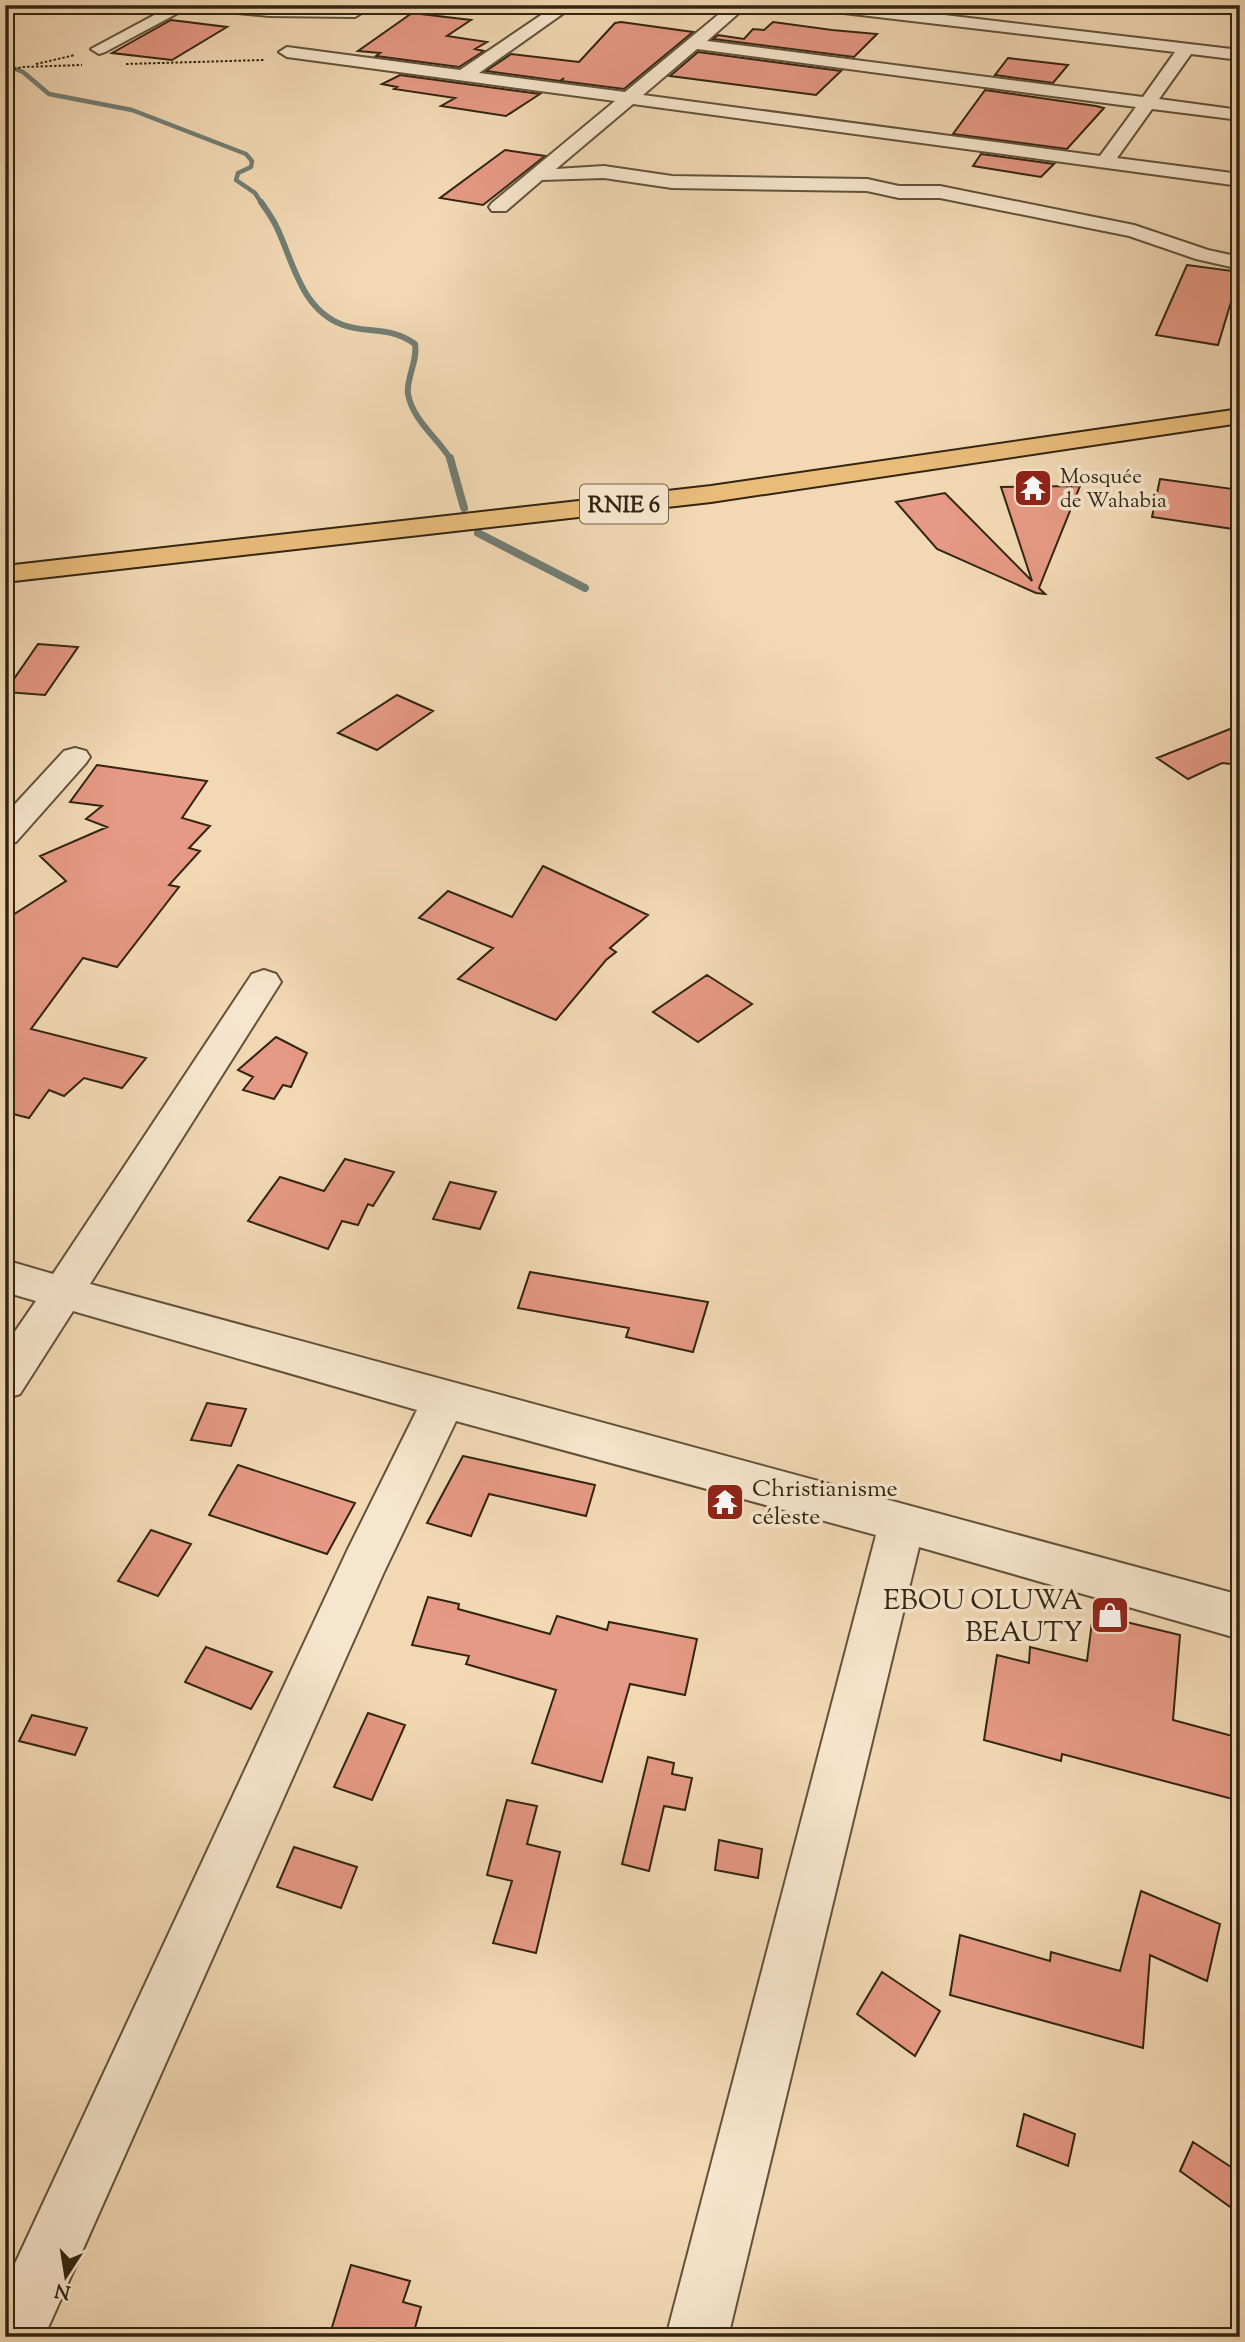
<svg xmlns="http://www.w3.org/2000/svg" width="1245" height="2342" font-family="'Sorts Mill Goudy',serif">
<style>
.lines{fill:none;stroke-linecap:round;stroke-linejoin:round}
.stream-far2{stroke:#727e74;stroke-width:4.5}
.stream-far1{stroke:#727e74;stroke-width:6}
.stream{stroke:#727e74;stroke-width:8}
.building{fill:#e69984;stroke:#322512;stroke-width:2}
.minor-casing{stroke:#62523a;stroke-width:4}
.major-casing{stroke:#322512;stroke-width:4}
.path{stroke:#322512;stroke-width:2;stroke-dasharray:2.5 2;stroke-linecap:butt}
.minor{fill:#f7e6ce;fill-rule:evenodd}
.major{fill:#e9bc7a;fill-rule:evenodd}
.labels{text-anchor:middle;stroke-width:7;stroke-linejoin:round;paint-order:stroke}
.far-poi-label{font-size:21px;fill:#322512;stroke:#f7e6ce;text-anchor:start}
.shield{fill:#f7e6ce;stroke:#6d5f4a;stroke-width:2}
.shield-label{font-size:23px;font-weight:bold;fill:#322512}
.poi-label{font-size:24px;fill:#322512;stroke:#f7e6ce;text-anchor:start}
.near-poi-label{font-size:28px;fill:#322512;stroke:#f7e6ce;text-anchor:end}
</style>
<rect width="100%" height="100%" fill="#f2d9b4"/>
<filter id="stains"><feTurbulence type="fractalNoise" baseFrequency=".00286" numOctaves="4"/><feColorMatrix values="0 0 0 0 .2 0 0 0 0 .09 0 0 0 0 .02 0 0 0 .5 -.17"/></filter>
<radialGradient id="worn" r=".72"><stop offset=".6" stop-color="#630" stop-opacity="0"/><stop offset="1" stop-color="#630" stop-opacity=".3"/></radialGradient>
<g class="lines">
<path class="stream-far2" d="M5,65L23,72L49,94L132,110L246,154L252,161L251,167L238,173L236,180L255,193L262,204"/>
<path class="stream-far1" d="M261,202C267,211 274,220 278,230C294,265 302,310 343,325C369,334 391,326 415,344C418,361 406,378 408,394C413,421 438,438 451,460"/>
<path class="stream" d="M450,458L464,508
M478,533L585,588"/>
</g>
<path class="building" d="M412,13L471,20L447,36L487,42L475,49L484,51L459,67L376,56L380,53L358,51Z
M171,20L227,27L172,60L112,53Z
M621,22L693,32L624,89L561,81L564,78L560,81L486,71L511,54L579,62L615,23Z
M773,22L832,30L877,34L854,57L713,39L718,35L744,39L753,29L764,30Z
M698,52L841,71L816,95L670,76Z
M1008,58L1068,65L1053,83L995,75Z
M400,75L540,94L506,116L441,106L455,98L394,89L397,87L382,84Z
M985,90L1096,106L1104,108L1067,149L953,134Z
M505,150L545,156L483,205L440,198Z
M981,154L1054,164L1041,177L973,166Z
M1187,265L1240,272L1218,345L1156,335Z
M1160,479L1240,490V530L1152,517Z
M1080,486L1039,588L1045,594L1036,593L937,549L896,502L945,493L1032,581L1001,487Z
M38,644L78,647L45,695L5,692Z
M397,695L433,711L377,750L338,733Z
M1240,725V765L1222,763L1188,779L1157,758Z
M97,765L207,781L182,818L210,826L189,848L200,851L169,885L179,887L117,967L83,958L31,1029L146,1058L122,1088L84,1078L64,1096L49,1090L29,1118L5,1112V920L66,881L40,856L107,827L86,819L102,806L70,802Z
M543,866L648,915L610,948L616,952L606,960L556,1020L458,979L493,948L419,918L448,891L512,917Z
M707,975L752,1004L698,1042L653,1012Z
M276,1037L307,1053L291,1087L283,1085L274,1099L243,1090L253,1077L238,1070Z
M345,1159L394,1172L373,1206L368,1204L358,1225L342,1221L328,1249L248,1221L280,1177L324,1191Z
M450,1182L496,1192L480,1229L433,1219Z
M530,1272L708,1302L693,1352L626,1337L629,1328L518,1308Z
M207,1403L246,1409L231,1446L191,1440Z
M463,1456L595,1485L586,1516L489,1494L471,1536L427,1523Z
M238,1465L355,1503L327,1554L209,1515Z
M151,1530L191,1544L158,1596L118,1581Z
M428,1597L459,1604L458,1609L550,1634L557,1616L607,1630L609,1622L697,1639L685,1695L630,1684L602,1782L532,1763L556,1690L466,1664L469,1656L412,1645Z
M1093,1614L1180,1635L1173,1720L1240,1738V1801L1062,1754L1061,1761L984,1740L997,1655L1029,1663L1030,1647L1087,1661Z
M206,1647L272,1672L251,1709L185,1682Z
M368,1713L405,1725L372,1800L334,1787Z
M32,1715L87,1728L75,1755L19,1741Z
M648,1757L674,1763L672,1774L692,1778L685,1810L664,1806L649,1871L622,1864Z
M507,1800L537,1806L527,1844L560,1852L536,1953L493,1943L512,1881L487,1875Z
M719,1840L762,1849L758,1878L715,1870Z
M294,1847L357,1867L341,1908L277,1887Z
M1141,1891L1220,1924L1207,1981L1150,1955L1143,2048L950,1995L960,1935L1050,1961L1051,1952L1120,1971Z
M882,1972L940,2011L915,2056L857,2014Z
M1024,2114L1075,2134L1068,2166L1017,2146Z
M1193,2142L1240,2173V2214L1180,2171Z
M351,2265L410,2281L403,2302L421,2307L413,2335L395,2330L394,2337H329Z"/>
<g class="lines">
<g class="minor-casing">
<path id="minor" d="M173,5H193L105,52L99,54L91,49Z
M197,5L355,7L363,12L355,17L269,16L205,10Z
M556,5H575L479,73L625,92L730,5H748L707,41L1143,97L1175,52L818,10L810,5H860L1240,50V60L1191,54L1159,99L1240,110V120L1152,109L1117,158L1240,174V186L633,104L556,169L604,166L672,176L867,179L899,186H940L1134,225L1208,250L1240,257V269L1196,259L1129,236L940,198H899L867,191L672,188L604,178L542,180L506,211H492L489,207L492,203L615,101L287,57L279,52L287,47L460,70ZM697,49L1136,107L1100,156L643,95Z
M75,748L86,751L90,757L86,763L16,842L5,845V815L64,751Z
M264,970L276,974L281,982L90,1284L1240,1595V1639L919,1547L728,2337H666L876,1535L456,1421L384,1572L44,2337H5V2285L347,1551L417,1410L73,1311L20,1394L5,1399V1346L36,1301L5,1292V1260L53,1274L252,974Z"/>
</g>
<g class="major-casing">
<path id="major" d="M1240,409V423L711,502L5,582V566L711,486Z"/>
</g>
<path class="path" d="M36,64L75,55
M126,64L264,60
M5,71L23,67L82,65"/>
<use href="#minor" class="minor"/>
<use href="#major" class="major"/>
</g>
<defs>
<g id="temple-square" transform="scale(2.0125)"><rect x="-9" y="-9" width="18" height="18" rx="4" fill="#8f2418" stroke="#f7e6ce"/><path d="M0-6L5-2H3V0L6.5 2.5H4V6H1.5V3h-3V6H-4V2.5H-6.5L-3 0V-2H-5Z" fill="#fff"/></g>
<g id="shop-square" transform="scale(2.0125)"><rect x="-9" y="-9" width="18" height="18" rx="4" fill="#8f2418" stroke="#f7e6ce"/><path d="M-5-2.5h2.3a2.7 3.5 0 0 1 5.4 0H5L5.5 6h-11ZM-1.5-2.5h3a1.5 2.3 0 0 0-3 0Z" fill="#fff"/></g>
</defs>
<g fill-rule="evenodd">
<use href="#temple-square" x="1033" y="488"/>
<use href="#temple-square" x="725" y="1502"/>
<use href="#shop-square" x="1110" y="1615"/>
</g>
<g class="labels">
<g class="far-poi-label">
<text x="1060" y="483">Mosquée<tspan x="1060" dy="24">de Wahabia</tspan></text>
</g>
<rect class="shield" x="580" y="484.5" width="88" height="39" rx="5"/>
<g class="shield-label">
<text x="624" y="512">RNIE 6</text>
</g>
<g class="poi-label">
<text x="752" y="1496">Christianisme<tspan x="752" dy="28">céleste</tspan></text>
</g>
<g class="near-poi-label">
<text x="1083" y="1609">EBOU OLUWA<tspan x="1083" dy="32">BEAUTY</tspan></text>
</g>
</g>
<rect width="1245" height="2342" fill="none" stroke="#f2d9b4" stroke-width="28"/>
<rect x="7" y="7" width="1231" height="2328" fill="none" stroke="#322512" stroke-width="3.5"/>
<rect x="14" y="14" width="1217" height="2314" fill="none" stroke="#322512" stroke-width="2"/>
<g transform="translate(66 2276) rotate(192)" stroke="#f7e6ce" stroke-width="5" paint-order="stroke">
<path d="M0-5L12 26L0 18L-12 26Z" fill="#322512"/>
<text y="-10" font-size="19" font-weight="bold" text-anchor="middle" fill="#322512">N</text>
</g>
<rect width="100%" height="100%" filter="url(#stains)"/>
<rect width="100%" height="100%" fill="url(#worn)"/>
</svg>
